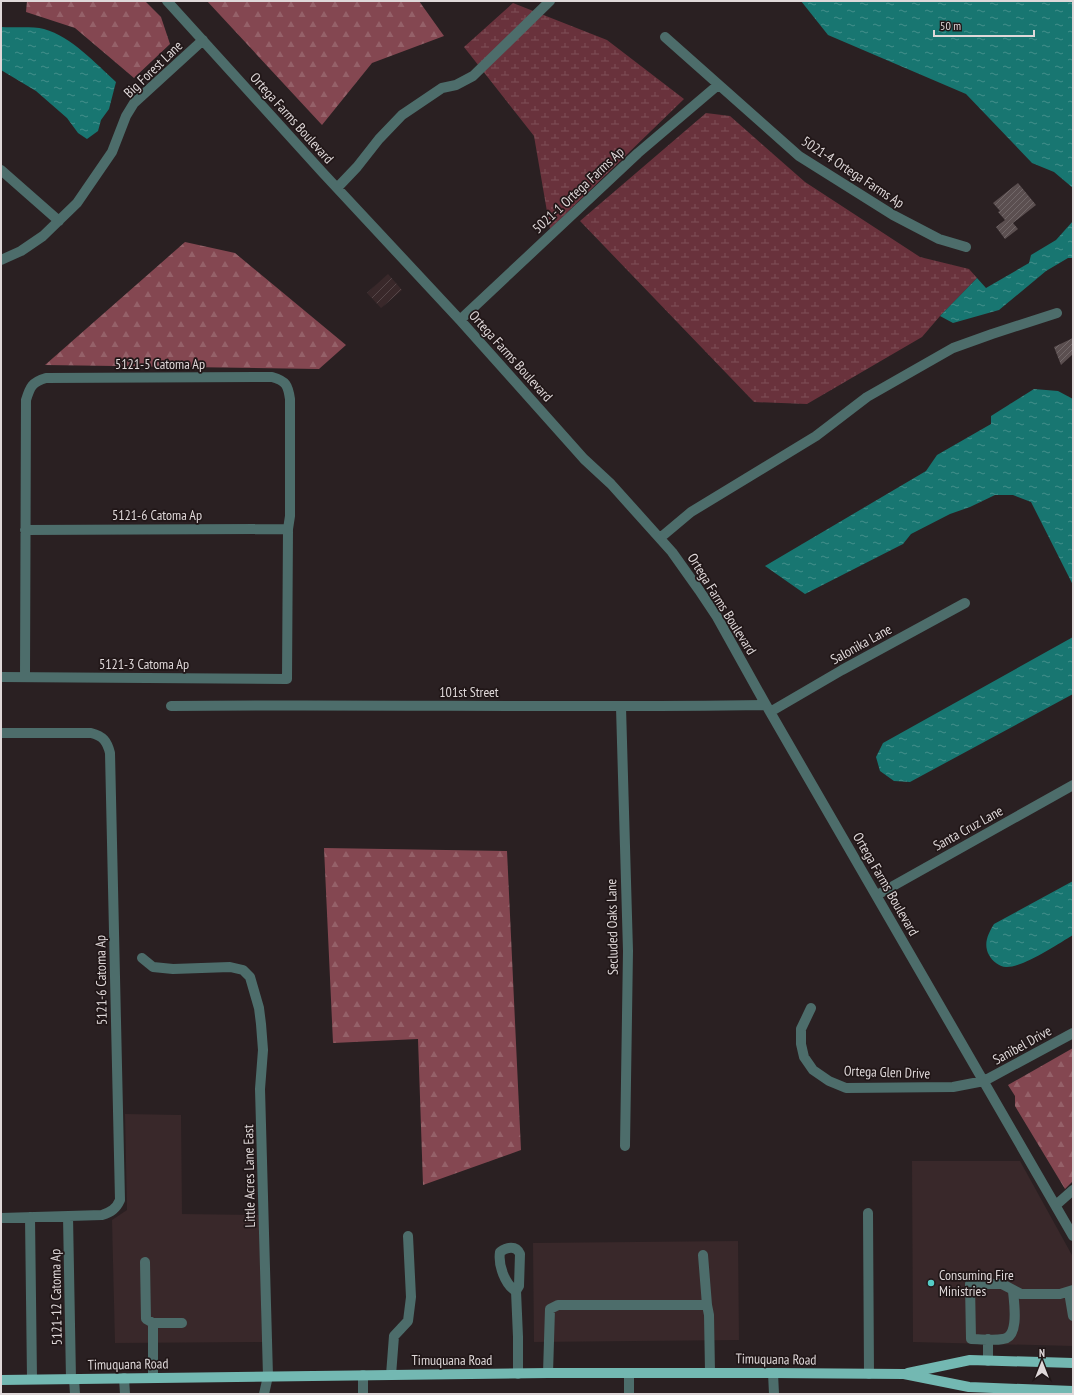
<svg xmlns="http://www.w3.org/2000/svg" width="1074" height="1395" font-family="'PT Sans Narrow',sans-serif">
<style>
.built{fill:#39282a}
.industrial{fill:url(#industrial-furrows)}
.forest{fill:url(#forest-firs)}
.wetland{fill:url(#wetland-marsh)}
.water{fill:url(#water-ripples)}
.building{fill:url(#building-hatch)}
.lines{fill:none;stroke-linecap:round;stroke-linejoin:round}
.minor{stroke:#4d6d6b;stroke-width:10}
.major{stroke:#73b8b2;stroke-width:10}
.poi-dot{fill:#55cdc6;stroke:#211718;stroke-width:1.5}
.labels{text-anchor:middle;stroke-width:3.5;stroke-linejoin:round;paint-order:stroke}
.street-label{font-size:14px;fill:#dfd8d9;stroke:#211718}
.poi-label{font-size:14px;fill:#dfd8d9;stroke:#211718;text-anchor:start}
</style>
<defs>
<pattern id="industrial-furrows" width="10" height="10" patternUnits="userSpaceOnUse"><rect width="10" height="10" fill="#39282a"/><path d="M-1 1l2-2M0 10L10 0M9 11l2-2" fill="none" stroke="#554648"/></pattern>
<pattern id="forest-firs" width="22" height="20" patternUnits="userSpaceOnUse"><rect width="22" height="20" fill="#844751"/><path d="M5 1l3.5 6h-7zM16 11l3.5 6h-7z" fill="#956169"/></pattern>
<pattern id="wetland-marsh" width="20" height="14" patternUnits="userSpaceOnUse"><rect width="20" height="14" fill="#69323c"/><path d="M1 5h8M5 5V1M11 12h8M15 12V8" fill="none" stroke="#7e4f58"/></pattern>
<pattern id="water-ripples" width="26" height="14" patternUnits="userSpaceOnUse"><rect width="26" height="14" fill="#187671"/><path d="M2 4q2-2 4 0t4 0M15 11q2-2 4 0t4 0" fill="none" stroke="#448f8b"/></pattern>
<pattern id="building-hatch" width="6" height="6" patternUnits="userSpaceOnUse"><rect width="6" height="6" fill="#5b4f50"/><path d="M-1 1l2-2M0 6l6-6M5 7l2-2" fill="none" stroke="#726869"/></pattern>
</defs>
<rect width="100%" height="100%" fill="#2a2022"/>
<path class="built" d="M125,1114L181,1115L182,1214L260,1215L262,1342L115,1343L112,1220L127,1210Z
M912,1161H1020L1073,1257V1346L913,1342Z
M738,1241L739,1340L534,1342L533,1243Z"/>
<path class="industrial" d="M388,274L402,290L381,308L367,293Z"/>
<path class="forest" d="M27,1H145L161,17L170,44L134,78L75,28L26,12Z
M207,1H419L444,36L372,63L322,125Z
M185,242L235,253L346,345L319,369L45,365Z
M324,848L507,851L521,1150L423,1185L418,1039L333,1043Z
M1073,1048V1181L1065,1189L1015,1106V1096L1008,1085Z"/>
<path class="wetland" d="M513,3L607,40L684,99L550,229L534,136L464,47Z
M706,113L730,116L805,182L920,257L969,269L977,278L940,316L922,337L807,404L754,402L580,221Z"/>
<path class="water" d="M801,1H1073V188L1054,172L1032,163L966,94L828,35Z
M1,27C14,28 32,26 44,29C72,37 95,63 116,82L109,109L101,120L98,131L87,139L78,133L67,118L36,91L1,70Z
M1073,221V258H1068L1046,271L999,310L953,323L940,316L977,278L986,288L1029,263L1031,255L1056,240Z
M1034,389L1058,391L1073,399V585L1031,502L1013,495H995L970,507L950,514L911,534L903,544L805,594L765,566L926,471L937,455L991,424V416Z
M1073,637V694L910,782L894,781L880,771L876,757L883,743Z
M1073,881V935C1058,944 1022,968 1006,967C1000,967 992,961 989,955C983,944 988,934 994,924Z"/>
<path class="building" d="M1018,183L1036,205L1013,223L1018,229L1005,239L996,227L1005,220L998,212L1000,211L993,203Z
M1073,338V354L1061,365L1054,347Z"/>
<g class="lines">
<path class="minor" d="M167,1L323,173L460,320L584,459L611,484L672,552L699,590L717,617L766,705L1073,1236
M665,37L799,156L893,215L939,239L966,247
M1,170L59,221
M337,188L357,167L379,139L402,115L442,88L456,85L473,76L550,1
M1,260L21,251L43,236L77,203L112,152L126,116L134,103L203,40
M460,320L638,153L718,85
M25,530L288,529
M660,538L691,512L816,436L867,397L953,348L992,334L1057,313
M1,677L287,679L288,529L290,516V399C288,385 286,381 272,377L46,378C32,382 30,387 26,400L25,677
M171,706C369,704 568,708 766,705
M621,707L628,951L625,1146
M770,712L842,670L965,603
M1,733H91C103,736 107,741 110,753L120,1200C116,1209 111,1212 102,1215L1,1218
M877,895L1073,785
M142,958L153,967L173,969L230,967L243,970L250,977L259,1008L261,1024L263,1050L260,1089L268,1376L264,1394
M811,1008L801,1029V1044L804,1057L813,1070L829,1081L846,1088L953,1087L984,1081L1073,1033
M1056,1205L1073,1190
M868,1213L869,1374
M68,1216L71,1379
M30,1217L32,1379
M703,1255L707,1305
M145,1262L146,1319L153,1323V1378
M516,1291L519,1286L520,1254C516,1245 507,1247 500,1252C498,1265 505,1285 516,1291L518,1337V1374
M1013,1291C1014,1303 1020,1337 1003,1339C993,1341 981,1339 971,1339L970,1284H1002L1021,1294H1060L1073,1290
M1069,1292L1073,1316
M153,1323H182
M988,1361V1339
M548,1373L550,1309L558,1305H707L709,1315L710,1372
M629,1373V1394
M773,1373L774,1394
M391,1375L394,1336L408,1321L411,1297L408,1236
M124,1378L125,1394
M74,1379L75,1394
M363,1394V1375"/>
<path class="major" d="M908,1373L970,1360L1073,1363
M1,1380L548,1373H773L904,1374L969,1387L1073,1391"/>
</g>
<circle class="poi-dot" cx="931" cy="1283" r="4"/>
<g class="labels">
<g class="street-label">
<text transform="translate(153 69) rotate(-44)" y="5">Big Forest Lane</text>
<text transform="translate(292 118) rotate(48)" y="5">Ortega Farms Boulevard</text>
<text transform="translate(853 172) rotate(33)" y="5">5021-4 Ortega Farms Ap</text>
<text transform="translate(578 190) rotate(-43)" y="5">5021-1 Ortega Farms Ap</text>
<text transform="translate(511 356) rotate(48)" y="5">Ortega Farms Boulevard</text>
<text x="160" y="369">5121-5 Catoma Ap</text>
<text x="157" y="520">5121-6 Catoma Ap</text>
<text transform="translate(722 604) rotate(58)" y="5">Ortega Farms Boulevard</text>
<text transform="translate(861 644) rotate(-29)" y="5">Salonika Lane</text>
<text x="144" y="669">5121-3 Catoma Ap</text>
<text x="469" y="697">101st Street</text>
<text transform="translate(968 828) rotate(-29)" y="5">Santa Cruz Lane</text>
<text transform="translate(886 884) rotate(60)" y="5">Ortega Farms Boulevard</text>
<text transform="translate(612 927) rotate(-91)" y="5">Secluded Oaks Lane</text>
<text transform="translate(101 980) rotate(-91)" y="5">5121-6 Catoma Ap</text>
<text transform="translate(1022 1045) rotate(-29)" y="5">Sanibel Drive</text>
<text transform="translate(887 1072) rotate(2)" y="5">Ortega Glen Drive</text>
<text transform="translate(249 1176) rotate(-91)" y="5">Little Acres Lane East</text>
<text transform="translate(56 1297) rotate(-91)" y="5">5121-12 Catoma Ap</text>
<text transform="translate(776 1359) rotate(1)" y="5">Timuquana Road</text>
<text x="452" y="1365">Timuquana Road</text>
<text transform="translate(128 1364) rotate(-1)" y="5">Timuquana Road</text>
</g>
<g class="poi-label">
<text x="939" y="1280">Consuming Fire<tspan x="939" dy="16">Ministries</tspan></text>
</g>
</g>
<rect width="1074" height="1395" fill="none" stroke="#dfd8d9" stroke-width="4"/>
<g transform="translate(1042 1363)" stroke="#211718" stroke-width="3" paint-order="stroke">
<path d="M0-3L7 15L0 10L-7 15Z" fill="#dfd8d9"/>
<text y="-6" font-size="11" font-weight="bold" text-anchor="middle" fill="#dfd8d9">N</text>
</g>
<path d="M934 30v6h100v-6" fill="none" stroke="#dfd8d9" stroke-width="2"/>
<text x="940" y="30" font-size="12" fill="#dfd8d9" stroke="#211718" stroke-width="3" paint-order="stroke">50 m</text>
</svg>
